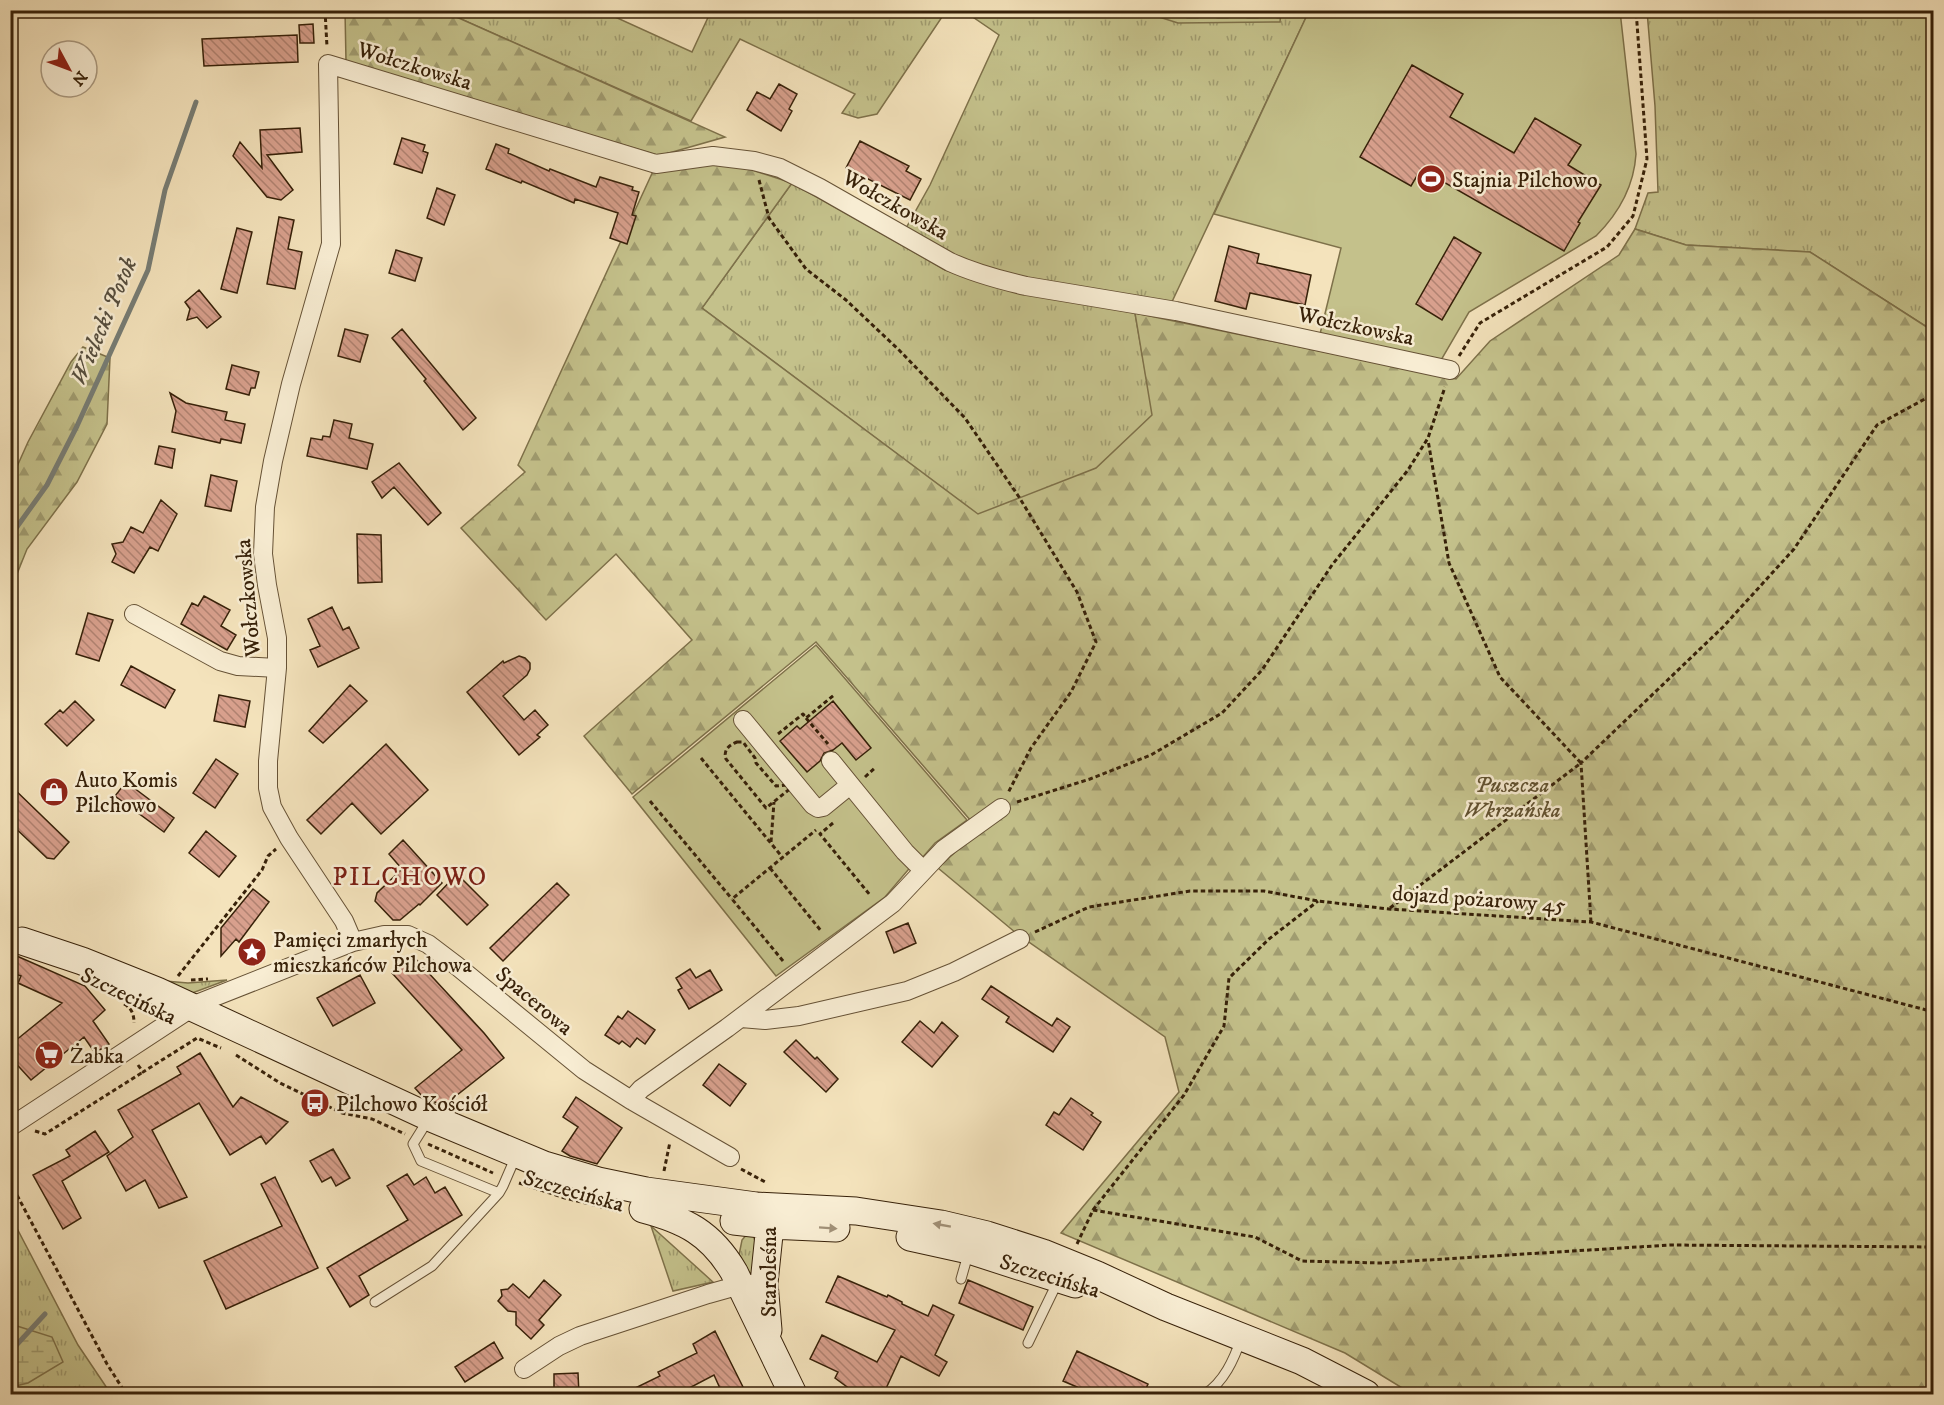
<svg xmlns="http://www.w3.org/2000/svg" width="1944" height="1405" font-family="'IM FELL DW Pica',serif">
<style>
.grass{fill:url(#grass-tufts);stroke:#7e714a;stroke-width:1.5}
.forest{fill:url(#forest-firs);stroke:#7e714a;stroke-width:1.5}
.wetland{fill:url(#wetland-marsh);stroke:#7e714a;stroke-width:1.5}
.garden{fill:#c4c18b;stroke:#7e714a;stroke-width:1.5}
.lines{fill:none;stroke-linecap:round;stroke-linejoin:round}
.stream{stroke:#777d75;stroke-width:5}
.building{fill:url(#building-back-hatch);stroke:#372109;stroke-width:1.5}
.lane-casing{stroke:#665236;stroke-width:11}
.street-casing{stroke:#665236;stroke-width:20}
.secondary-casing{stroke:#372109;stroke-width:29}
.path{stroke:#372109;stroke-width:3;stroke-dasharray:4.5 3;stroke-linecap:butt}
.lane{stroke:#f8edd3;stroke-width:9}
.street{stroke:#f8edd3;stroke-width:18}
.secondary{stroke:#f8edd3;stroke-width:27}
.oneway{fill:#a19178}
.labels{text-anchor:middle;stroke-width:5;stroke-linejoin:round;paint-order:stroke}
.street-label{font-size:22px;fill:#372109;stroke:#f8edd3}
.poi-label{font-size:22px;fill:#372109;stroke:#f8edd3;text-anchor:start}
.park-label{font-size:22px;font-style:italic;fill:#615130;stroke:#f8edd3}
.water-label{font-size:24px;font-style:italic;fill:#574f3f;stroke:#f8edd3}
.quarter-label{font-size:26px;letter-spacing:1.5px;fill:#7a1f14;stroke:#f8edd3}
</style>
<defs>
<pattern id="grass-tufts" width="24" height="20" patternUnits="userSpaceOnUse" patternTransform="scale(1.5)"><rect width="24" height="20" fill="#c4c18b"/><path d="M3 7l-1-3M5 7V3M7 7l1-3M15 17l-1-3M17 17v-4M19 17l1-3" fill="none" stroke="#a09c70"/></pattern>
<pattern id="forest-firs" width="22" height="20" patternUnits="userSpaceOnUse" patternTransform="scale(1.5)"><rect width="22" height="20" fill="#c4c18b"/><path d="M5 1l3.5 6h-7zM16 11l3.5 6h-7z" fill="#a09c70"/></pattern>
<pattern id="wetland-marsh" width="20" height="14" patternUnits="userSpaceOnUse" patternTransform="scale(1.5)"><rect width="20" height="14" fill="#c4c18b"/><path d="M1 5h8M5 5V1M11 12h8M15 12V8" fill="none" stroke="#a09c70"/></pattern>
<pattern id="building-back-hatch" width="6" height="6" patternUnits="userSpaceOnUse" patternTransform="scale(1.5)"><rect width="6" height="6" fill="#d8a08d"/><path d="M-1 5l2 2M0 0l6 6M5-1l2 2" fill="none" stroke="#b08271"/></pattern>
</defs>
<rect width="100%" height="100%" fill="#f4e3bc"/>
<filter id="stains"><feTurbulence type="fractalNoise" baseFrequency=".00333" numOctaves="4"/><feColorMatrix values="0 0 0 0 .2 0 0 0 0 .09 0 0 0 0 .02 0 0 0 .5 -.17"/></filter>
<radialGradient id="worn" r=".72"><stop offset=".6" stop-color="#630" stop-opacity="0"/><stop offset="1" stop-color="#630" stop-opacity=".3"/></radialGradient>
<path class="grass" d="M443,11H602L692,52L711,11H946L877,114L858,118L842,113L855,94L740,39L691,121Z
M964,11H1309L1170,306C1101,294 1029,285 963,259C943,251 924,240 905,230L930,185L999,35Z
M1647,11H1933V331L1810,252L1686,245L1635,229L1648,193L1658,192L1655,106Z
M792,183L945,270L999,288L1135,313L1153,415L1096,469L978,515L702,308Z
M227,980L187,995L165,981L188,983Z
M10,1215L78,1345L111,1394H11Z
M651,1226L713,1282L673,1291Z
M748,1233L753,1235L757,1247L750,1280L739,1255L742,1240Z"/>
<path class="forest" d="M345,11H443L725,137L662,155L740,166L792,183L702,308L978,514L1096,468L1152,415L1135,313L1456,379L1490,341L1619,255L1635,229L1686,245L1810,252L1933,331V1394H1412L1345,1353L1061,1233L1179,1092L1165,1037L1016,933L938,868L966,842L971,821L816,642L632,794L584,736L692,640L616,554L546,620L461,528L525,472L518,465L660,156L346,61Z
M83,347L110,358L107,424L77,482L27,549L11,589V480L28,442L71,362Z"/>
<path class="wetland" d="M1140,11L1281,10V11L1280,22L1178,23Z
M17,1326L52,1337L63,1362L28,1383L11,1387V1331Z"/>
<path class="garden" d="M1309,11H1620L1636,154C1634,186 1618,214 1596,236L1469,312L1440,362L1320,334L1341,248L1214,214Z
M816,645L967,820L935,843L922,858L919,857L885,897L776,976L633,797Z"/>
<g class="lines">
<path class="stream" d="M10,539L14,531L47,485L77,426L148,270L165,190L196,102
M10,1352L45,1314"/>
</g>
<path class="building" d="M313,24L314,43H300L299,25Z
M297,35L298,62L204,66L202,39Z
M1412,65L1463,94L1450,117L1514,153L1535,118L1581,145L1568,165L1601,185L1578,222L1580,223L1564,251L1421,169L1411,186L1360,157Z
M779,84L797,94L789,109L792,111L781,131L747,110L757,92L770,99Z
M300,128L302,152L267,155L293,190L281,200L267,197L233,156L240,142L262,168L260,130Z
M402,138L425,145L423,151L428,153L422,173L394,164Z
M860,141L909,166L906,171L921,179L910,200L846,168Z
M496,144L509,149L508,153L549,171L550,169L596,187L600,177L633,187L632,190L639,192L632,215L636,216L627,244L610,238L618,213L575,199L574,203L522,181L521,183L486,169Z
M437,188L455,195L444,225L427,218Z
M279,217L294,220L288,249L302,252L295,289L267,284Z
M237,228L252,232L237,293L221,289Z
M1454,237L1481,253L1442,320L1416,304Z
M1229,246L1259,254L1257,263L1311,275L1305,305L1250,293L1246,309L1215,301Z
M396,250L422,258L415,281L389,273Z
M199,290L221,317L207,328L197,317L187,320L190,309L185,302Z
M345,329L368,335L360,362L338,356Z
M402,329L476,418L463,430L424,381L426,379L392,338Z
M232,365L259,372L255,388H251L249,395L226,389Z
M170,393L186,403L227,412L225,420L245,424L241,443L221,439L220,443L172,432L176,411Z
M334,420L352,424L349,438L373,444L367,469L307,456L311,438L322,440L323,436L330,437Z
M159,446L175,449L172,468L155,464Z
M399,463L441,513L428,525L394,487L382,498L372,482Z
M211,475L237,481L231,511L205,506Z
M161,500L177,514L158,551L150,547L134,573L112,562L116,554L112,544L123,542L131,527L143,533Z
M357,534L381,535L382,582L358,583Z
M204,596L230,610L221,626L236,635L227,650L181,624L192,603L198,606Z
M332,607L343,630L349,627L359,648L318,667L310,650L320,646L308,619Z
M88,613L113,620L99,661L76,654Z
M519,656L525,658L530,663V669L527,675L503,696L524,720L535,710L548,725L537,735L540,737L519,755L467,692L503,661L504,663Z
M131,666L175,690L165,708L121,685Z
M350,685L367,701L323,743L309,731Z
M219,695L250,701L245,727L214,721Z
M75,701L94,720L67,746L45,724L60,710L63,713Z
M833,701L871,748L856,760L842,743L833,750L824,753L820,761L807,772L780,741L797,726L800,729Z
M386,744L428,790L381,834L352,803L321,834L307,820Z
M216,759L238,774L215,808L193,793Z
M126,782L174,818L164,832L115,796Z
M10,785L69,842L54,859L47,858L10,823Z
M206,831L236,856L219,877L189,853Z
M403,840L442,883L420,905L419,904L400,920H393L375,901L377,893L402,869L389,854Z
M457,874L488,905L467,925L437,895Z
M557,883L569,895L503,961L490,948Z
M253,889L269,902L239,942L236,939L221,956V928Z
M908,923L916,943L894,953L886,932Z
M10,953L85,986L105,1010L93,1021L109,1044L95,1053L84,1037L31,1080L10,1057V1045L62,1003L18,983L21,976L10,972Z
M412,955L484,1033L504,1058L443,1106L422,1096L415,1088L462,1050L392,973Z
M690,969L696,978L710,970L722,990L689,1009L678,990L682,988L676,978Z
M360,975L375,1003L333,1026L317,998Z
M991,986L1052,1026L1057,1018L1070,1027L1053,1052L1006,1022L1009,1017L982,999Z
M628,1011L655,1030L645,1044L637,1038L630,1047L622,1041L619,1044L605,1035L618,1016L622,1019Z
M920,1021L934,1033L942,1022L958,1036L932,1067L902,1042Z
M796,1040L815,1059L817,1057L838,1079L826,1092L784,1052Z
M200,1053L233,1107L241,1097L288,1122L266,1144L261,1136L230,1155L199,1103L152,1130L187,1197L159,1208L145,1180L126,1191L107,1156L133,1137L118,1110L181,1074L177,1067Z
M719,1064L746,1084L730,1106L703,1085Z
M576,1097L622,1128L597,1164L570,1156L562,1151L578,1127L563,1117Z
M1071,1098L1093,1113L1091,1115L1101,1122L1083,1150L1046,1125L1054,1112L1059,1115Z
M95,1131L109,1152L62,1181L81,1218L63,1229L33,1175L70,1156L66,1150Z
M333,1149L350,1178L336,1186L331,1177L322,1182L310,1161Z
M407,1174L414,1185L426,1177L435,1193L445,1187L462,1215L359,1276L369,1295L350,1307L327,1268L408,1220L387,1186Z
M275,1177L318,1268L226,1309L204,1261L282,1226L261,1184Z
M838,1276L887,1297L888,1295L902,1302V1304L928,1316L933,1305L954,1315L935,1355L947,1362L939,1376L901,1356L883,1395H858L835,1378L838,1372L810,1359L822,1335L877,1362L895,1330L826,1302Z
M544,1280L561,1295L539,1320L544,1325L531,1339L516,1325V1312L508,1311L498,1301L502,1296L501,1290L508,1289L513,1284L529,1298Z
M968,1280L1033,1307L1023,1330L959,1303Z
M715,1331L747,1395H723L714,1375L676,1395H621L660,1376L658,1372L697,1353L693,1344Z
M494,1342L503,1358L465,1382L455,1367Z
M1077,1351L1148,1384L1143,1395H1074L1077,1387L1063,1381Z
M578,1373L579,1395H554V1374Z"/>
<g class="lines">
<g class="lane-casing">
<path id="lane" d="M428,1120L413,1144L421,1161L499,1193L503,1186L516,1156
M961,1279L969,1251
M375,1302L432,1266L499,1193
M1028,1343L1058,1281
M1205,1394C1224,1382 1234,1359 1241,1339"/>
</g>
<g class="street-casing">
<path id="street" d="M134,614L220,661L238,666L277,668
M743,720L813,805L818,808L823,807L850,785
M831,761L905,852L923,870
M353,942L344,921L289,838L272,807L268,788V761L277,668V638L267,585L263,554L265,507L273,461L291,384L331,244L328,64L656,164L713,156L754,161L780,168L820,188L950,262C974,273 1000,280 1026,286L1176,311L1450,370
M741,1018L765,1020L799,1016L907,991L954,972L1020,939
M631,1100L641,1089L727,1028L893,903L944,849L1001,808
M10,1127L199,1003L353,942L384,935H408L428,944L457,966L584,1070L631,1100L730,1157
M524,1369L559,1346L580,1336L708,1294L740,1285L751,1284"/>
</g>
<g class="secondary-casing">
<path id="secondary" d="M22,941L82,961L157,991L429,1117L544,1165L598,1181L646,1191L756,1206L856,1211L941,1224L987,1235L1043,1253L1097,1275L1166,1307L1302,1361L1366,1394
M643,1209C685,1220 711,1233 734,1272L793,1394
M762,1209L768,1216L770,1225L764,1283L768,1330
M734,1221L770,1225L836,1228
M910,1237L969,1250L1075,1284"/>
</g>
<path class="path" d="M325,10L327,47
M759,180L769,218L806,269L846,300L899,350L965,418L1019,497L1077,592L1096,642L1071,692L1031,748L1008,793
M1459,356L1480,323L1607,247L1633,216L1647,159L1636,10
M806,718L828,744
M778,734L803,714L806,718L834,695
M737,742H743L755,758L756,763L776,786L796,784L766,808L726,759C723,750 729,745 737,742Z
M701,758L783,858
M865,777L876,767
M650,801L732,899
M1017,802L1090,779L1151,755L1222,713L1262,670L1332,565L1408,470L1428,438L1445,387
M833,823L820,834L870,895
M771,842L774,802
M770,868L822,932
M1390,908L1581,763L1500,677L1449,563L1428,440
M1591,922L1581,763L1723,627L1794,549L1877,425L1934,394
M1035,932L1089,907L1190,891H1264L1318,901L1389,909L1591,922L1934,1012
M783,961L732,899L816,830
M178,976L262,870L268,856L276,849
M191,980L208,979
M124,1004C132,1008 134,1015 134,1023
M236,1055L280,1083L342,1113L372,1119L405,1134
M138,1065L143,1072L197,1038L221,1048
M35,1131L45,1134L143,1072
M428,1144L493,1173
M741,1169L767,1183
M664,1171L670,1142
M10,1182L107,1364L126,1394
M519,1183L565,1198L622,1212
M1093,1210L1255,1237L1302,1261L1380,1263L1670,1245L1934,1247
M1077,1244L1093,1210L1184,1095L1224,1026L1229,978L1269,939L1318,901"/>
<use href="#lane" class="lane"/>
<use href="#street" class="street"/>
<use href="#secondary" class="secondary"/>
</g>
<defs><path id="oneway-solid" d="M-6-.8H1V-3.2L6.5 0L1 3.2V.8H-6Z" transform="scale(1.5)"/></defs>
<g class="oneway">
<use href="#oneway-solid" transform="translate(942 1225) rotate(-170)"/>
<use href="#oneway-solid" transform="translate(828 1228) rotate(4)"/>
</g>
<defs>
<g id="stadium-disc" transform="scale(1.5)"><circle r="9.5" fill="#8f2418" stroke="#f8edd3"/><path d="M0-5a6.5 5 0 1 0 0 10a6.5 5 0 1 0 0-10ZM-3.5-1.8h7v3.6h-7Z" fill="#fff"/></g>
<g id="shop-disc" transform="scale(1.5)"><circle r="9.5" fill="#8f2418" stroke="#f8edd3"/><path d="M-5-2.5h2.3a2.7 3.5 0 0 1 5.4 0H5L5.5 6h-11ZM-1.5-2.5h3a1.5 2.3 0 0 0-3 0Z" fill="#fff"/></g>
<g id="sight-disc" transform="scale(1.5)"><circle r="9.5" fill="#8f2418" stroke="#f8edd3"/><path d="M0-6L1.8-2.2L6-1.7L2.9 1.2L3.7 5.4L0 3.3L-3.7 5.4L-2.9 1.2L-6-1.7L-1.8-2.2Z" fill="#fff"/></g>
<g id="supermarket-disc" transform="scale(1.5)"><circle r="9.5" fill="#8f2418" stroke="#f8edd3"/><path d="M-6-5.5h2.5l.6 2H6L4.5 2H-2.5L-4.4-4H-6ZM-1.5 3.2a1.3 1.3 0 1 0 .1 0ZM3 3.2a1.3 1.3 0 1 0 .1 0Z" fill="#fff"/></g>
<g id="bus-disc" transform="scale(1.5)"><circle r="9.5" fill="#8f2418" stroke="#f8edd3"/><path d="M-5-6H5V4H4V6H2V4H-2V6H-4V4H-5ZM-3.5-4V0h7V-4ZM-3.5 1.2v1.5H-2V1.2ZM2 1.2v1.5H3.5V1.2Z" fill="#fff"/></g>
</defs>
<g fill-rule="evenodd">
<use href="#stadium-disc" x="1431" y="179"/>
<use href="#shop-disc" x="54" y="792"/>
<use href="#sight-disc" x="252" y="952"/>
<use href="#supermarket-disc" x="49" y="1055"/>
<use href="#bus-disc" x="315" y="1103"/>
</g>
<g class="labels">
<g class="street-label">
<text transform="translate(415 65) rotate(17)" y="8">Wołczkowska</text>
<text transform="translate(896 204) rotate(30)" y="8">Wołczkowska</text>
<text transform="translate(1356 325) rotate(12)" y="8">Wołczkowska</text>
<text transform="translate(247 598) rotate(-95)" y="8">Wołczkowska</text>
<text transform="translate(1479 898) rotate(4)" y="8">dojazd pożarowy 45</text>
<text transform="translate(129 995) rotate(26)" y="8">Szczecińska</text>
<text transform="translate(535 1000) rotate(40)" y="8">Spacerowa</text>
<text transform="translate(574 1190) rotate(16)" y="8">Szczecińska</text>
<text transform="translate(768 1272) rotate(-90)" y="8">Staroleśna</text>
<text transform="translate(1050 1275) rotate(17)" y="8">Szczecińska</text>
</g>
<g class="poi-label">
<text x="1452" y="187">Stajnia Pilchowo</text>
<text x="75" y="787">Auto Komis<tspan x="75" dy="25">Pilchowo</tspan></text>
<text x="273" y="947">Pamięci zmarłych<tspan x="273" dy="25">mieszkańców Pilchowa</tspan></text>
<text x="70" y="1063">Żabka</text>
<text x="336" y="1111">Pilchowo Kościół</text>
</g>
<g class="park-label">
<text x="1512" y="792">Puszcza<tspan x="1512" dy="25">Wkrzańska</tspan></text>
</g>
<g class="water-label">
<text transform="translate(103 321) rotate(-67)" y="8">Wielecki Potok</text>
</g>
<g class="quarter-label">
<text x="410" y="885">PILCHOWO</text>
</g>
</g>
<rect width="1944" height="1405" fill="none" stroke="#f4e3bc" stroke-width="36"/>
<rect x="12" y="12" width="1920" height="1381" fill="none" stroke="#372109" stroke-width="3"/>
<rect x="18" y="18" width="1908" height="1369" fill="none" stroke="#372109" stroke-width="1.5"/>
<g transform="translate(69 69) rotate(131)"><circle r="28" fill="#f8edd3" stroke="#ab9b82" stroke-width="1.5"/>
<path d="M0-4.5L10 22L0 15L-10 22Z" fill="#8f2418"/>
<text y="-9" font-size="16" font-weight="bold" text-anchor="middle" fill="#372109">N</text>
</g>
<rect width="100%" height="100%" filter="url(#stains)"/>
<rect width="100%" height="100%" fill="url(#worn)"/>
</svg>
